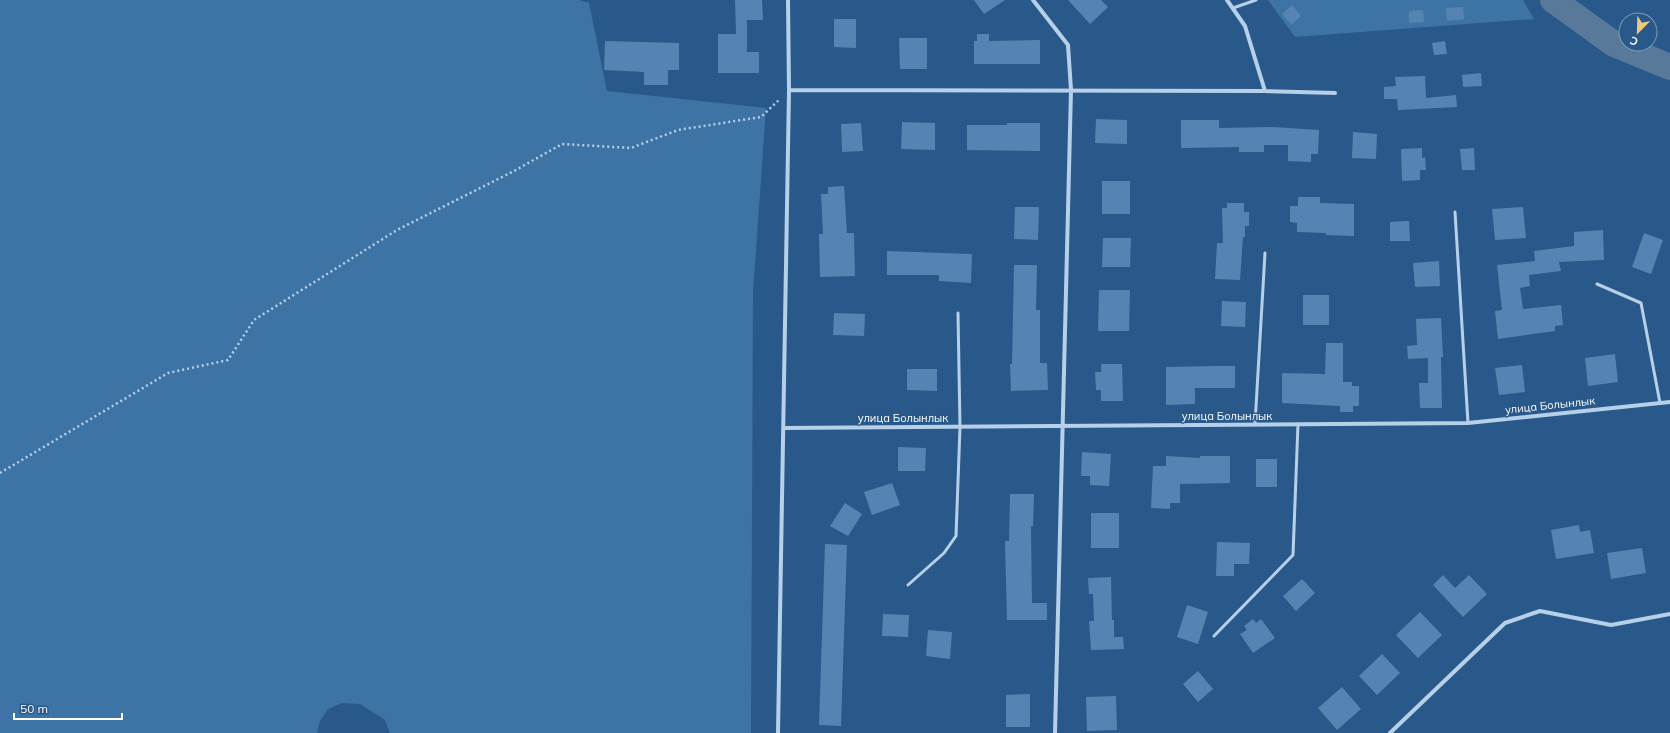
<svg xmlns="http://www.w3.org/2000/svg" width="1670" height="733" font-family="Mulish,sans-serif">
<style>
.green{fill:#3e73a6}
.lines{fill:none;stroke-linecap:round;stroke-linejoin:round}
.river{stroke:#59799a;stroke-width:26}
.building{fill:#5684b2}
.path{stroke:#b7d0e9;stroke-width:2.5;stroke-dasharray:2 3;stroke-linecap:butt}
.lane{stroke:#b7d0e9;stroke-width:3}
.street{stroke:#b7d0e9;stroke-width:4}
.labels{text-anchor:middle;stroke-width:3;stroke-linejoin:round;paint-order:stroke}
.street-label{font-size:11px;fill:#fff;stroke:#29598a}
</style>
<rect width="100%" height="100%" fill="#29598a"/>
<path class="green" d="M0,0H579L589,3L607,91L766,108L753,292L751,733H390L385,720L360,704L342,703L328,709L320,721L317,733H0Z
M1268,0H1523L1534,19L1295,37Z"/>
<g class="lines">
<path class="river" d="M1553,0L1614,44L1670,67"/>
</g>
<path class="building" d="M735,0H762L763,20H747V52H759V73H718V34H736Z
M974,0H1005L984,14Z
M1068,0H1101L1108,7L1090,24Z
M1292,5L1301,16L1291,25L1282,14Z
M1463,7L1464,19L1447,21L1446,8Z
M1423,10L1424,22L1409,23V11Z
M834,19H856V48L834,47Z
M977,34H989V41L1040,40V64H974V41H977Z
M899,38H927V69H900Z
M605,41L679,43V70H668V85H644V72L604,70Z
M1445,41L1447,54L1434,55L1432,43Z
M1481,73L1482,86L1463,87L1462,75Z
M1425,76L1426,98L1456,95L1457,107L1398,110L1397,99H1384V87L1396,86L1395,77Z
M1096,119L1127,120V144L1095,143Z
M1181,120H1219V128L1273,127L1319,130L1318,154H1311V162L1288,161V145H1264V152H1239V147L1181,148Z
M902,122L935,123V150L901,149Z
M861,123L863,151L842,152L841,124Z
M1007,123H1040V151L967,150V125H1007Z
M1353,132L1377,134L1376,159L1352,158Z
M1422,148V158L1425,157L1426,170H1420V180L1402,181L1401,149Z
M1474,148L1475,170H1462L1460,149Z
M1102,181H1130V214H1102Z
M844,186L847,233H854L855,276L820,277L819,234H823L821,194H828V187Z
M1298,197H1320V203L1354,204V236L1326,235V233L1297,232V223L1290,222V206H1298Z
M1227,203H1244V212H1249V226H1245V237H1243L1240,280L1215,279L1217,243H1223L1222,208H1227Z
M1015,207H1039L1038,240L1014,239Z
M1523,207L1526,238L1495,240L1492,209Z
M1405,221H1409L1410,241H1390V222Z
M1603,230L1604,260L1559,262L1561,271L1529,275L1530,286L1520,288L1523,309L1561,305L1563,325L1555,326V331L1498,339L1495,311L1502,310L1497,265L1535,261L1534,251L1574,246V232Z
M1644,233L1663,240L1651,274L1632,267Z
M1103,238H1131L1130,267H1102Z
M887,251L972,254L971,283L939,281V275H887Z
M1439,261L1440,286L1415,287L1413,263Z
M1014,265H1037L1036,310H1040V363H1047L1048,390L1011,391L1010,364H1012Z
M1099,290H1130L1129,331H1098Z
M1303,295H1329V325H1303Z
M1222,301L1246,302L1245,327L1221,326Z
M834,313L865,314L864,336L833,335Z
M1441,318L1443,357H1441L1442,408H1420L1419,383H1428V358L1408,359L1407,346L1417,345L1416,319Z
M1326,343H1343V382H1352V386H1359V406H1353V412H1340V406L1282,403V373L1325,374Z
M1615,354L1618,382L1588,386L1585,358Z
M1101,364H1122L1123,401H1101V390H1096L1095,372H1101Z
M1522,365L1525,392L1499,395L1495,368Z
M1215,366H1235V388H1195V404L1166,405V367Z
M907,369H937V391L907,390Z
M898,447L926,448L925,471H898Z
M1082,452L1111,454L1109,486L1090,485V476H1081Z
M1166,456L1200,458V456H1230V483L1180,484V503H1170V509L1151,508L1153,466H1166Z
M1256,459H1277V487H1256Z
M892,483L900,505L872,515L864,492Z
M1010,494H1034L1033,526H1031L1032,603H1047V620H1007L1005,541H1009Z
M845,503L862,514L848,536L830,526Z
M1091,513H1119V548H1091Z
M1579,525L1580,532L1590,530L1594,553L1556,559L1551,530Z
M1217,542L1250,543L1249,564H1234V576H1216Z
M825,544L847,545L841,726L819,725Z
M1642,548L1646,573L1611,579L1607,553Z
M1443,575L1455,588L1469,575L1487,594L1463,617L1433,585Z
M1111,577L1112,620H1114V637H1123L1124,649L1091,650L1089,621H1094L1093,594H1089L1088,578Z
M1302,579L1315,593L1296,611L1283,596Z
M1187,605L1208,612L1198,644L1177,637Z
M1420,612L1442,635L1418,658L1396,635Z
M883,614L909,615L908,637L882,636Z
M1253,619L1256,623L1261,619L1275,638L1253,653L1240,634L1247,630L1244,626Z
M928,630L952,632L950,659L926,656Z
M1382,654L1400,673L1377,695L1359,676Z
M1198,671L1213,689L1198,702L1183,684Z
M1342,687L1361,709L1337,730L1318,708Z
M1030,694V727H1006V695Z
M1116,696L1117,730L1087,731L1086,697Z"/>
<g class="lines">
<path class="path" d="M0,473L168,373L228,360L254,320L397,230L514,171L562,144L631,148L678,130L761,117L780,99"/>
<path class="lane" d="M1233,8L1256,0
M1455,212L1468,423
M1597,284L1641,303L1660,403
M1255,424L1265,253
M908,585L944,553L956,536L960,427L958,313
M1214,636L1293,555L1298,424"/>
<path class="street" d="M1033,0L1068,45L1071,90L1055,733
M1227,0L1245,26L1265,91L1335,93
M789,90L1265,91
M784,428L1468,423L1670,402
M778,733L789,90L788,0
M1390,733L1505,623L1540,611L1611,625L1670,614"/>
</g>
<g class="labels">
<g class="street-label">
<text transform="translate(1550 405) rotate(-6)" y="4">улица Болынлык</text>
<text x="1227" y="420">улица Болынлык</text>
<text x="903" y="422">улица Болынлык</text>
</g>
</g>
<g transform="translate(1638 32) rotate(203)"><circle r="19" fill="#29598a" stroke="#7f9bb9"/>
<path d="M0-3L7 15L0 10L-7 15Z" fill="#f0c87e"/>
<text y="-6" font-size="11" font-weight="bold" text-anchor="middle" fill="#ffffff">С</text>
</g>
<path d="M14 713v6h108v-6" fill="none" stroke="#ffffff" stroke-width="2"/>
<text x="20" y="713" font-size="12" fill="#ffffff" stroke="#29598a" stroke-width="3" paint-order="stroke">50 m</text>
</svg>
